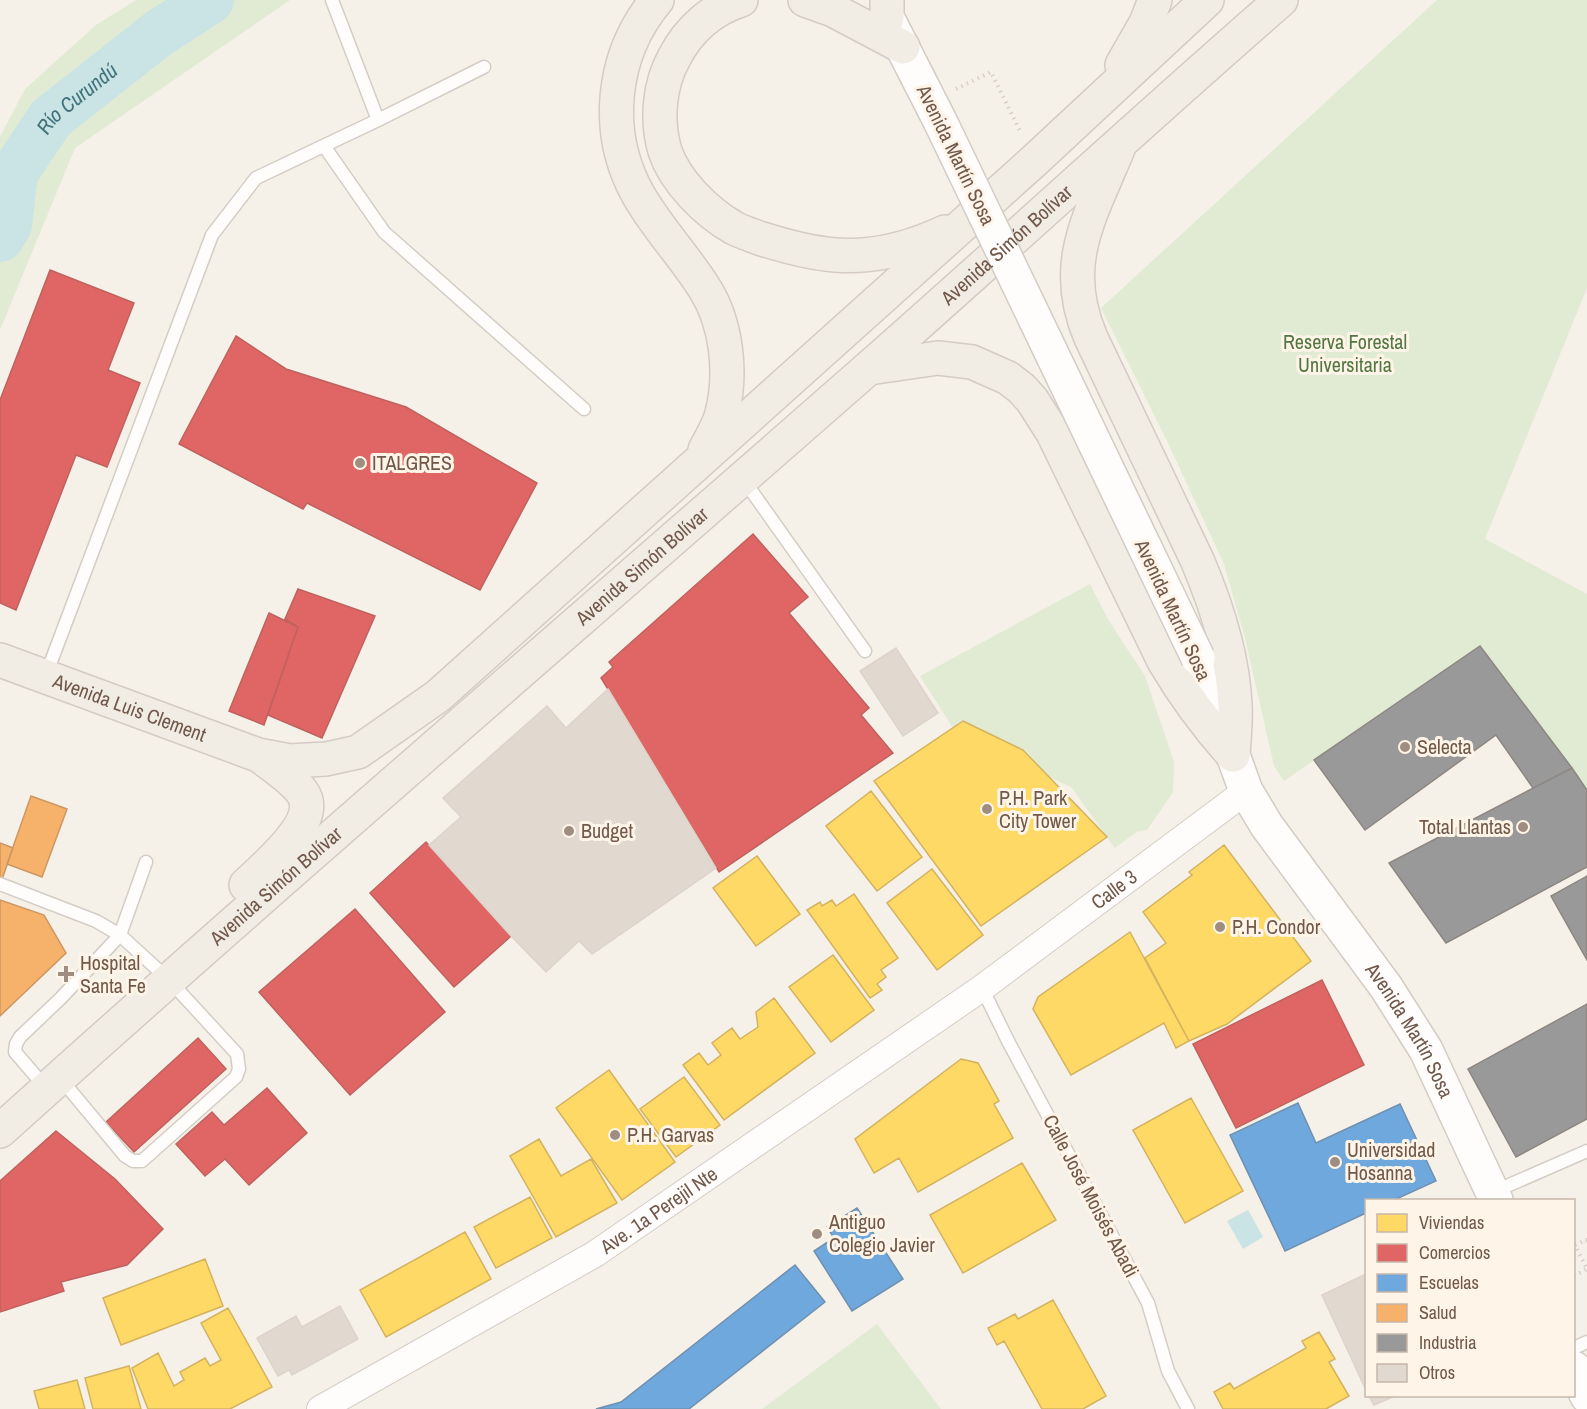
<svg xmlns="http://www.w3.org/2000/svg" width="1587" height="1409" font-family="'Archivo Narrow',sans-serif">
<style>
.green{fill:#e1ebd3}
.water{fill:#cae3e4}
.homes{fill:#ffd966;stroke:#d4b25e;stroke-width:1.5}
.shops{fill:#e06666;stroke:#bf625e;stroke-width:1.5}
.schools{fill:#6fa8dc;stroke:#7090b0;stroke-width:1.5}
.health{fill:#f6b26b;stroke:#ce9761;stroke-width:1.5}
.industry{fill:#999;stroke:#8d8681;stroke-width:1.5}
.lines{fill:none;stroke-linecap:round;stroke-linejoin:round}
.river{stroke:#cae3e4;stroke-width:48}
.building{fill:#e1d8d0;stroke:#ded3ca;stroke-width:1.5}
.lane-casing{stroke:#d4cdc6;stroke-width:15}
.street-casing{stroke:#d4cdc6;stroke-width:28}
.secondary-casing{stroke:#d4ccc4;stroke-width:36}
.primary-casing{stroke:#d4cbc5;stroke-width:36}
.path{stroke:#d6cfca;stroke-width:4;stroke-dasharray:1.5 4.5;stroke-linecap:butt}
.lane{stroke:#fefdfc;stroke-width:12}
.street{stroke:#fefdfc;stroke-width:26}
.secondary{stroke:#fefdfc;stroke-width:33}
.primary{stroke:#f1ede5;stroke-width:33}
.secondary-bridge-casing{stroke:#d4ccc4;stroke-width:36;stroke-linecap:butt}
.secondary-bridge{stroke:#fefdfc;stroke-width:33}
.poi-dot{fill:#9f8d81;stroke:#fef5e8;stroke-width:2}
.labels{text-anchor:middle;stroke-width:6;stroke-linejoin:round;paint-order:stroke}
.street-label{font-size:20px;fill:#71584a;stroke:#fef5e8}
.park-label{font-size:20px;fill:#527742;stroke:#fef5e8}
.poi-label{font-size:20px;fill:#71584a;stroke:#fef5e8;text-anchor:start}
.water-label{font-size:21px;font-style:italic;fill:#42737d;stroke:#fef5e8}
</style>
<rect width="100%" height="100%" fill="#f5f0e8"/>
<path class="green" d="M136,0H290L75,148L0,330V137L25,89L96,25Z
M1437,0H1587V288L1485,539L1587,594V790L1572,768L1480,646L1284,781L1274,766L1245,638L1224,564L1168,443L1101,308Z
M1090,584L1109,621L1145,676L1174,762L1173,792L1147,830L1138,831L1115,848L1071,787L1049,777L1023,750L963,721L953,728L920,676Z
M877,1324L941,1409H762Z"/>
<path class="water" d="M1248,1210L1263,1237L1243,1249L1227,1221Z"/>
<path class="homes" d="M963,721L1023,750L1107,837L981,926L874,781Z
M871,791L922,857L877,891L826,826Z
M1224,845L1311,961L1227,1024L1189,1041L1145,958L1166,943L1143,912L1192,875L1189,872Z
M757,856L800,914L756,946L713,888Z
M932,869L983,935L937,970L887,903Z
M854,894L898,958L881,970L886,977L877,984L882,990L870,998L807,910L820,902L822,906L832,900L836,906Z
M1130,932L1189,1041L1176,1048L1164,1023L1071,1075L1033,1009L1038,997Z
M833,955L874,1010L831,1042L789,987Z
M774,998L815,1053L724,1120L683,1065L699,1053L708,1065L721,1055L712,1043L732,1028L740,1039L758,1027L756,1012Z
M961,1059L978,1063L999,1101L994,1104L1013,1138L918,1192L899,1158L874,1173L855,1139Z
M609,1070L675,1162L622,1200L556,1108Z
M684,1077L720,1125L676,1157L640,1109Z
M1191,1098L1243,1191L1185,1223L1133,1130Z
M539,1139L561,1176L591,1159L617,1203L556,1237L510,1156Z
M1022,1163L1056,1220L963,1273L930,1215Z
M530,1197L552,1238L496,1268L474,1227Z
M465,1232L491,1279L386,1337L360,1290Z
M205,1259L223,1306L121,1345L103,1298Z
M1053,1300L1106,1396L1083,1409H1042L1004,1341L997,1345L988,1328L1015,1314L1018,1319Z
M228,1308L272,1387L230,1409H148L132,1368L158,1353L174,1386L184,1380L180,1372L205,1358L210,1366L221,1360L201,1323Z
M1319,1332L1335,1359L1329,1362L1349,1396L1326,1409H1223L1214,1392L1230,1383L1234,1389L1306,1348L1302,1341Z
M129,1366L141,1409H93L85,1378Z
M77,1380L85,1409H39L34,1391Z"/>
<path class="shops" d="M50,270L134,303L108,370L140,383L107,467L76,455L16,610L0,603V400Z
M236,336L286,369L406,407L537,483L480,590L307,503L303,509L179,444Z
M753,534L808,597L789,613L869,708L861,715L893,753L719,872L601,678L613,667L609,662Z
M298,589L375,616L322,738L268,715L298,627L285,619Z
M269,613L298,627L264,725L229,711Z
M426,842L511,936L454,987L370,893Z
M355,909L445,1012L350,1095L259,992Z
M1322,980L1364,1065L1236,1128L1193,1044Z
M198,1038L226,1069L134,1152L106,1122Z
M267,1088L307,1133L249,1185L225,1159L205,1176L176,1144L212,1112L224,1125Z
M56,1131L115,1179L163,1229L127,1265L61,1282L64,1291L0,1312V1181Z"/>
<path class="schools" d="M1298,1103L1316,1143L1400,1104L1436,1181L1394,1200H1366V1213L1285,1251L1230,1135Z
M857,1208L903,1279L852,1311L814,1251L834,1238L827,1227Z
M795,1265L825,1302L689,1409H596L621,1402Z"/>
<path class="health" d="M31,796L67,809L42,877L7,864Z
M0,843L13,848L0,885Z
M0,900L44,915L66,953L0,1016Z"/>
<path class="industry" d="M1480,646L1572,768L1533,788L1496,735L1365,830L1314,760Z
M1572,768L1587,790V867L1446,943L1389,863Z
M1587,876V960L1551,896Z
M1587,1004V1119L1516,1157L1468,1069Z"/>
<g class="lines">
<path class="river" id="s1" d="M0,238L8,225L14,173L51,118L159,33L210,0"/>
</g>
<path class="building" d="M896,648L938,713L903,736L860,671Z
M608,689L716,868L592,954L579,941L546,972L511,936L429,845L461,817L443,798L547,706L566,728Z
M1366,1274V1390L1322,1295Z
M340,1306L358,1339L292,1375L289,1370L278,1376L257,1338L296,1316L302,1327Z
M1369,1396H1395L1374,1405Z"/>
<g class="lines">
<g class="lane-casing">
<path id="lane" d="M332,0L378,120
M324,146L384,232L584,409
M743,479L865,651
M46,675L212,235L256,178L378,120L484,67
M0,884L96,921L120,935L169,980L237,1054L239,1069L236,1077L142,1161H133L125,1156L60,1078
M982,988L1009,1043L1148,1303L1168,1371L1188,1409
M46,1088L15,1052L16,1044L20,1037L61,998L120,935L146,862
M1493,1192L1587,1151
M1574,1348L1587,1342"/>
</g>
<g class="street-casing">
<g id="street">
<path id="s2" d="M320,1409L595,1254L982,988L1246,791"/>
</g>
</g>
<g class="secondary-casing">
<g id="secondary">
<path d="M890,23L941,123"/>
<path id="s3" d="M1198,658L1246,791L1267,826L1386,987L1426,1050L1496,1200"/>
<path d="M1574,1368L1587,1396"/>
</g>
</g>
<g class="primary-casing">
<g id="primary">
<path d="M657,0C611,55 603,133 639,196C658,229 685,257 705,289C727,324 732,374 722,413C719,426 711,438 705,450"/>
<path d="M741,0C712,9 688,30 674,58C659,85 656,121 665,151C675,181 706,212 734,228C742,232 751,235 759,238C784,246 809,253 835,255C873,258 911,248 945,232"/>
<path d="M805,0L833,10L903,47"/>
<path d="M887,0V18"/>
<path d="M1122,65L1146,23L1155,0"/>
<path d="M1118,149C1090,217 1059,264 1091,338L1198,562C1217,607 1233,656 1235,705C1236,721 1234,739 1233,755"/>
<path d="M869,368L938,358L972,362L1008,378L1021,388L1032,400L1053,433L1164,661C1184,695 1207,726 1233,755"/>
<path id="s4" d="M0,660L258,755L290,761L326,759L358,752L438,696L1034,161L1207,0"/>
<path d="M246,885C265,866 323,821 302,792C293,779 273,766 260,756"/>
<path id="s5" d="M0,1131C285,874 576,625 864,372C1004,249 1141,122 1281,0"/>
</g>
</g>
<path class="path" d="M956,89L991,72L1021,133
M1587,1241L1586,1240L1575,1245L1587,1269
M1574,1276L1587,1269"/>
<use href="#lane" class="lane"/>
<use href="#street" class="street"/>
<use href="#secondary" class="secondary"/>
<use href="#primary" class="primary"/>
<g class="secondary-bridge-casing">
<path id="secondary-bridge" d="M941,123L1198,658"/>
</g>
<use href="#secondary-bridge" class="secondary-bridge"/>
</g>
<g class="poi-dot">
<circle cx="360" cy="463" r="6"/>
<circle cx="1405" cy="747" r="6"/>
<circle cx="987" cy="809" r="6"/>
<circle cx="1523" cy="827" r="6"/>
<circle cx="569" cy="831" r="6"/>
<circle cx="1220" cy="927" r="6"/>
<path d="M63 965h6v6h6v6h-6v6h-6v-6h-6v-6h6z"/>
<circle cx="615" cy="1135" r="6"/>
<circle cx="1335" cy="1162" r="6"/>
<circle cx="817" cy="1234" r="6"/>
</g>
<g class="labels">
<g class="street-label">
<text transform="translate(956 155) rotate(64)" y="7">Avenida Martín Sosa</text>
<text dy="7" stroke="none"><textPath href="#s5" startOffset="1341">Avenida Simón Bolívar</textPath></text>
<text dy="7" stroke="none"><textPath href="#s5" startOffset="855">Avenida Simón Bolívar</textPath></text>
<text transform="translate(1173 610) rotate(65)" y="7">Avenida Martín Sosa</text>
<text dy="7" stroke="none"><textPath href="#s4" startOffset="138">Avenida Luis Clement</textPath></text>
<text dy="7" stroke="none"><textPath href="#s5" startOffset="369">Avenida Simón Bolívar</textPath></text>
<text dy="7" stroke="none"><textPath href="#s2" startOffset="950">Calle 3</textPath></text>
<text dy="7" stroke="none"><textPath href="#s3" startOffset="432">Avenida Martín Sosa</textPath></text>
<text transform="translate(1091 1196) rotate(62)" y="7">Calle José Moisés Abadi</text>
<text dy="7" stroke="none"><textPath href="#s2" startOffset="393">Ave. 1a Perejil Nte</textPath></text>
</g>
<g class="park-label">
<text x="1345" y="349">Reserva Forestal<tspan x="1345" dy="23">Universitaria</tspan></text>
</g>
<g class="poi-label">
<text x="372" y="470">ITALGRES</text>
<text x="1417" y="754">Selecta</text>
<text x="999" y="805">P.H. Park<tspan x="999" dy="23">City Tower</tspan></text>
<text x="1511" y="834" text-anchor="end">Total Llantas</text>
<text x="581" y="838">Budget</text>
<text x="1232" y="934">P.H. Condor</text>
<text x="80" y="970">Hospital<tspan x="80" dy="23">Santa Fe</tspan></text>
<text x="627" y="1142">P.H. Garvas</text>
<text x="1347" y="1157">Universidad<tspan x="1347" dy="23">Hosanna</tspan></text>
<text x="829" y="1229">Antiguo<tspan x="829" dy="23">Colegio Javier</tspan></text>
</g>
<g class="water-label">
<text dy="7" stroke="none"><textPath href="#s1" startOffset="166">Río Curundú</textPath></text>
</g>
</g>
<rect x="1365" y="1199" width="210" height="198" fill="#fef5e8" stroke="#c6b6a9" stroke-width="1.5"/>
<rect x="1377" y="1214" width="30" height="18" fill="#ffd966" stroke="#c6b6a9" stroke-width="1.5"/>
<text x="1419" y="1229" font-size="18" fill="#71584a">Viviendas</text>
<rect x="1377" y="1244" width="30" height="18" fill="#e06666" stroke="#c6b6a9" stroke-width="1.5"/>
<text x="1419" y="1259" font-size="18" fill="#71584a">Comercios</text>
<rect x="1377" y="1274" width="30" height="18" fill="#6fa8dc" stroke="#c6b6a9" stroke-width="1.5"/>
<text x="1419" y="1289" font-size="18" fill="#71584a">Escuelas</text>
<rect x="1377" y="1304" width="30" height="18" fill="#f6b26b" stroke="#c6b6a9" stroke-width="1.5"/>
<text x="1419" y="1319" font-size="18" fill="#71584a">Salud</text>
<rect x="1377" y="1334" width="30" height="18" fill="#999999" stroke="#c6b6a9" stroke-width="1.5"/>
<text x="1419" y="1349" font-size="18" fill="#71584a">Industria</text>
<rect x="1377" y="1364" width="30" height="18" fill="#e1d8d0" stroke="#c6b6a9" stroke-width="1.5"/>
<text x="1419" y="1379" font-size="18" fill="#71584a">Otros</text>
</svg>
